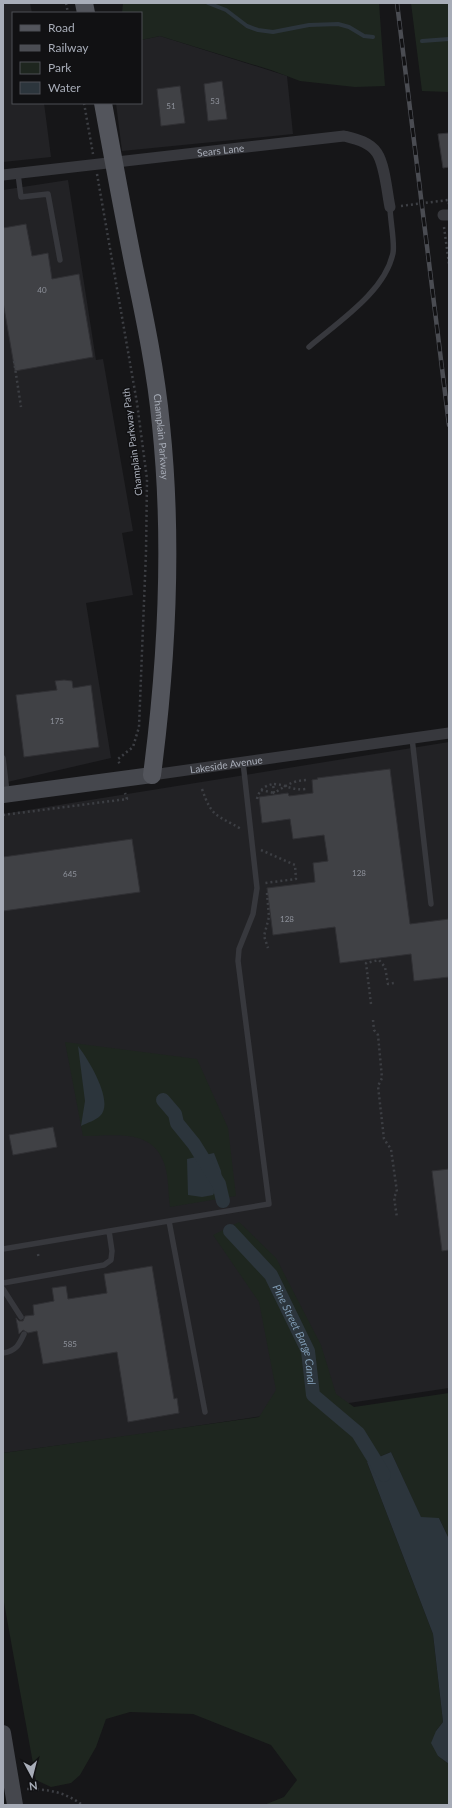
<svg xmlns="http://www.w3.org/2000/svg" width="452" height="1808" font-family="Lato,sans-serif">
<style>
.built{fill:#222225}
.green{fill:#1e261f}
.water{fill:#2c353c}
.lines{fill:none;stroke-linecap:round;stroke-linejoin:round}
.stream{stroke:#2c353c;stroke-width:4}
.canal{stroke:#2c353c;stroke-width:14}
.building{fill:#404145;stroke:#303034}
.path{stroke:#3d3f44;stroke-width:2.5;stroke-dasharray:2 3;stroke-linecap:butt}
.service{stroke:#37383d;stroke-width:5.5}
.minor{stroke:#37383d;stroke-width:11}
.secondary{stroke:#45474d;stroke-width:16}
.primary{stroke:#53555c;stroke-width:18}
.rail-casing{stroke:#4a4c52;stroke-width:4.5}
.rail{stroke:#111113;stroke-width:3;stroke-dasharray:9;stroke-linecap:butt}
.labels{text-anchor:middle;stroke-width:3;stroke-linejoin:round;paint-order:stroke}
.number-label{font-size:8px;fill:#8e929b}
.street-label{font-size:10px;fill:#a8adb8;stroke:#111113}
.water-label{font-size:11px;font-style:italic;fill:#7f9bb3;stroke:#111113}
</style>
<rect width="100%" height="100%" fill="#161618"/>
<path class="built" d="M3,3H30L32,13H13V103H44L51,157L3,162Z
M160,36L287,76L293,134L122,151L116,103H141V40Z
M68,180L96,360L103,359L133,531L122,533L133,595L86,603L111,758L3,783V190Z
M449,742V1388L142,1434L3,1453V814Z"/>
<path class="green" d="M123,3H379L385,86L355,87L300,81L271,70L160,36L141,40V13H122Z
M411,3H449V92L422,91Z
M65,1042L197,1059L228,1128L236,1196L170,1207C168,1193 169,1176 164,1163C152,1128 114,1136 83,1136Z
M239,1222L276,1258L321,1345L336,1394L354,1407L449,1393V1539L439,1518H421L391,1452L367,1462L433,1634L443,1722L436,1731L438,1756L449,1764V1805H264L284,1797L297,1780L271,1745L193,1714L130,1712L106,1719L96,1747L80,1775L71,1783L51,1787L36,1780L3,1597V1453L259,1417L276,1390L259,1302L213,1235Z"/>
<path class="water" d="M78,1046C88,1059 115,1102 100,1116C96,1120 87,1123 81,1126L85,1101Z
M214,1153L221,1171L223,1188L216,1189L213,1195L202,1197L188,1195L187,1159Z
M391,1452L421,1517L439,1518L449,1539V1764L438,1756L431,1743L436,1731L443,1722L433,1634L367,1462Z"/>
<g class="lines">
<path class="stream" d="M208,3L226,10L247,26L258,30L273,32L309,25L338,24L349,27L364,36L373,37
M422,41L449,39"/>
<g class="canal">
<path d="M163,1100L175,1114L177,1123L194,1144L219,1184L223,1201"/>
<path id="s1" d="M230,1231L271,1275L308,1351L313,1395L358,1433L384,1475"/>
</g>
</g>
<path class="building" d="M222,81L227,119L208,121L204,84Z
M180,86L185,123L161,126L157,89Z
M449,133V167L443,168L438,134Z
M26,224L32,256L48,253L52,279L79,274L93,357L15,371L3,302V228Z
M64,680L72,681L73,688L91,685L99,747L24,757L16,695L57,690L55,681Z
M390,769L410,924L449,919V977L414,981L411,954L340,963L335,927L273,935L267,888L315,882L313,863L328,861L324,835L293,839L290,819L262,823L259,797L288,793L289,796L313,793L312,780L318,779L317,778Z
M132,839L140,892L3,911V857Z
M53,1127L57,1147L13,1155L9,1135Z
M449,1169V1250L442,1251L432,1171Z
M152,1266L174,1399L177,1398L179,1413L128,1422L117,1352L43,1364L37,1331L28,1333L23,1330L19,1334L16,1318L19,1321H23L25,1316L34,1315L33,1305L54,1301L52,1288L66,1286L68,1299L107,1293L104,1274Z"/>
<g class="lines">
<path class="path" d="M66,3L68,13
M84,103L93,154
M97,174L137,403L147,479L146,552L139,727L133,747L118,759L120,766
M401,206L448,200L449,204
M444,227L449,264
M14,361L21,407
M306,780C291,781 286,786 274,793L273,784C285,784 292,791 306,789
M202,789C212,818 216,814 241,829
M261,790L274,793
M257,799C259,790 264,786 273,784
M3,815L127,799L125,793
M261,850L295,865L296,879L265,883
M267,893L269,917L264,936L268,948
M371,1004L366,963L379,960L385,967L388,984L394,983
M373,1020L374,1030L378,1035L382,1078L378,1086L384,1139L391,1149L397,1192L394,1197L397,1218
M38,1254L39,1259
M27,1789C47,1789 66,1792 82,1805"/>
<path class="service" d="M18,174L21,197L48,194L60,260
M309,347C338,322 385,292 393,253C395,243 390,219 390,207
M412,738L431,904
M3,758L7,792
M169,1221L205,1412
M3,1249L269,1204L238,961L239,949L253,914L257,888L243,762
M3,1283L104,1265L111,1260L112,1251L109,1231
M3,1289L21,1317
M3,1353C16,1351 19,1345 24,1334"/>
<g class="minor">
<path id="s2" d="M3,175L344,136C356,139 370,142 377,153C385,165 387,193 390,207"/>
<path d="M443,215H449"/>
<path id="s3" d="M152,775L449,733"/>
</g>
<path class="secondary" d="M3,795L152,775
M3,1733L15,1805"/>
<g class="primary">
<path d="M84,3L86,13"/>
<path id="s4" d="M103,103C113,158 123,212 134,267C145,319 156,372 161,425C173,541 167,660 152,775"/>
</g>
<g class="rail-casing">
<path id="rail" d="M397,3L449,425"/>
</g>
<use href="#rail" class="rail"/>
</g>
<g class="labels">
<g class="number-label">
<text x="215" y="104">53</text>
<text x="171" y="109">51</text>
<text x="42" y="293">40</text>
<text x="57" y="724">175</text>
<text x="359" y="876">128</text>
<text x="70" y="877">645</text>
<text x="287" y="922">128</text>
<text x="70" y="1347">585</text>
</g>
<g class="street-label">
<text dy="4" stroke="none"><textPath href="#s2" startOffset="219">Sears Lane</textPath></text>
<text dy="4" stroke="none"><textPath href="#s4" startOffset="339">Champlain Parkway</textPath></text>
<text transform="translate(132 442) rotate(-97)" y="4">Champlain Parkway Path</text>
<text dy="4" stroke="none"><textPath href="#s3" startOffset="75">Lakeside Avenue</textPath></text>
</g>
<g class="water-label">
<text dy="4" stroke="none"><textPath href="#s1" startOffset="125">Pine Street Barge Canal</textPath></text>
</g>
</g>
<rect width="452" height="1808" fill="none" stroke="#a8adb8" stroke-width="8"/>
<rect x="12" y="12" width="130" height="92" fill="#111113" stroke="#4d4f55"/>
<rect x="20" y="25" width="20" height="6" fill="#53555c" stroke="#4d4f55"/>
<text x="48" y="32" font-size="12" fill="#a8adb8">Road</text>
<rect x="20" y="45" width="20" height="6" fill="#4a4c52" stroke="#4d4f55"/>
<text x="48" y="52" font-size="12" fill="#a8adb8">Railway</text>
<rect x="20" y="62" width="20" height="12" fill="#1e261f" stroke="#4d4f55"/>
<text x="48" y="72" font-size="12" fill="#a8adb8">Park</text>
<rect x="20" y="82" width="20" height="12" fill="#2c353c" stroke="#4d4f55"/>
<text x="48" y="92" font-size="12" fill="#a8adb8">Water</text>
<g transform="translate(32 1776) rotate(173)" stroke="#111113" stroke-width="3" paint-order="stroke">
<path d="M0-3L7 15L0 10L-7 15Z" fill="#a8adb8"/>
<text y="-6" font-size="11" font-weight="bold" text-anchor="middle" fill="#a8adb8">N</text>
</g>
</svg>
